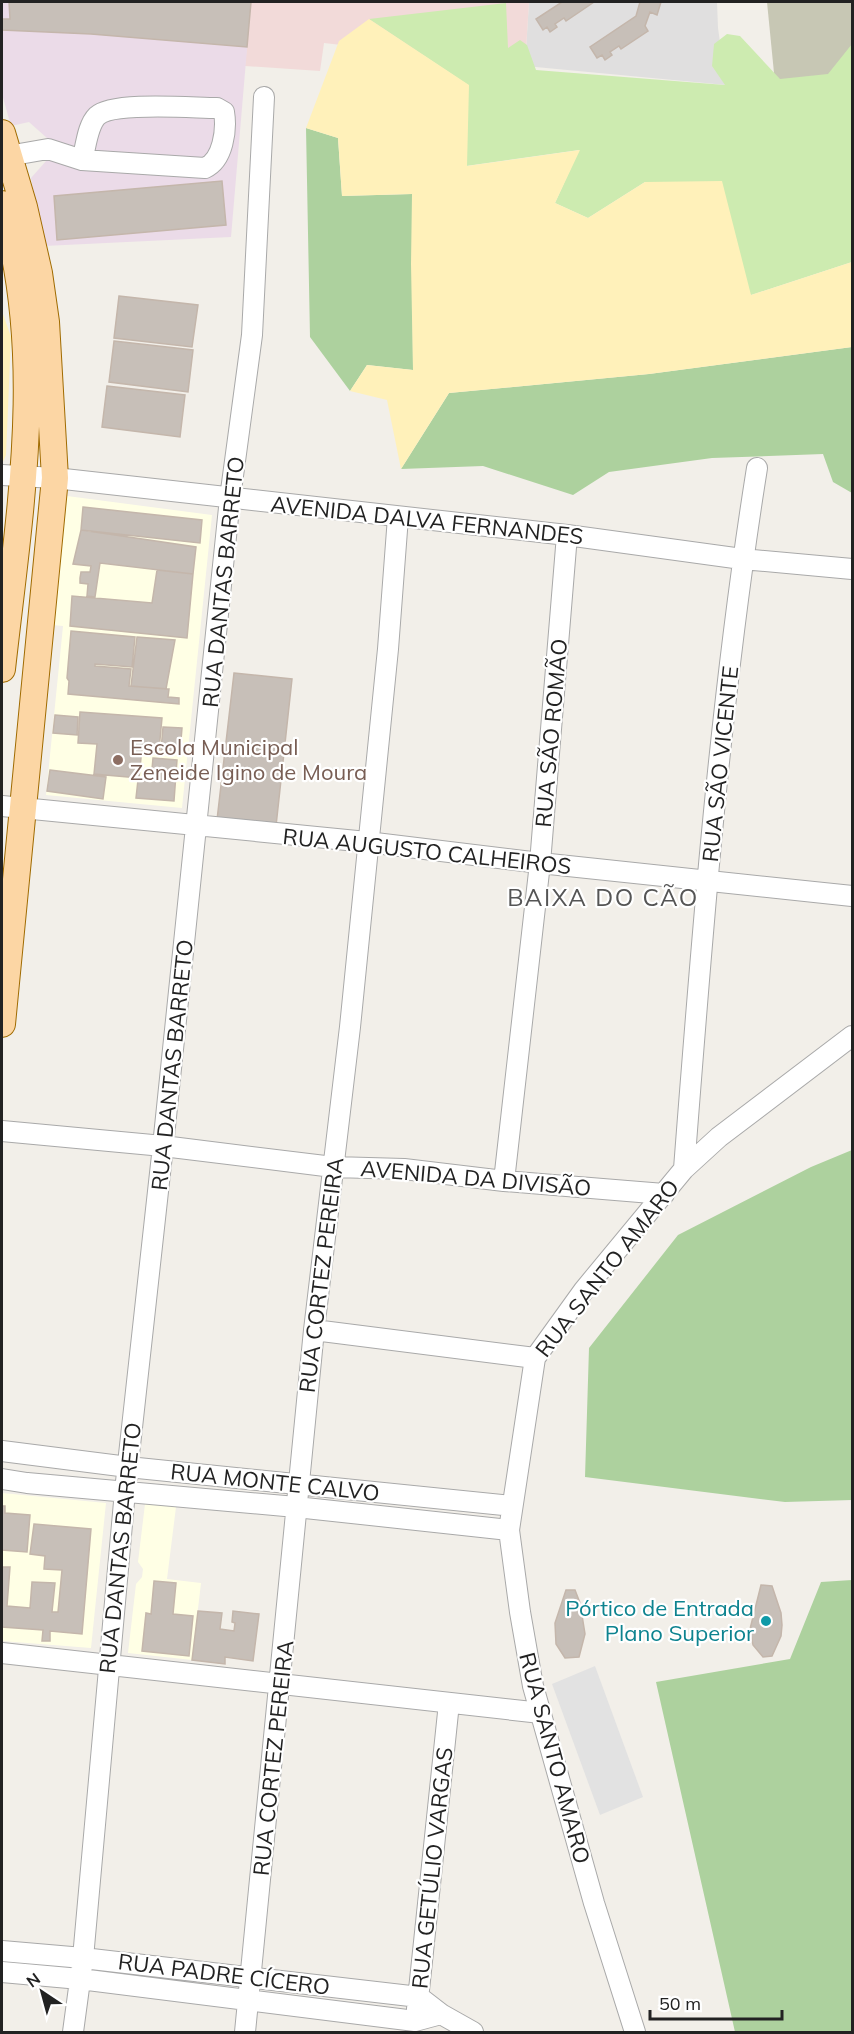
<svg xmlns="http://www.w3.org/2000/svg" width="854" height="2034" font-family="Mulish,sans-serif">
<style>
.residential{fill:#e0dfdf}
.commercial{fill:#f2dad9}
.industrial{fill:#ebdbe8}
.education{fill:#ffffe5}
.construction{fill:#c7c7b4}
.grass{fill:#cdebb0}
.forest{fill:#add19e}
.sand{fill:#fff1ba}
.parking{fill:#e2e2e2}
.building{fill:#c7bfb8;stroke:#c4b6ab;stroke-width:1.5}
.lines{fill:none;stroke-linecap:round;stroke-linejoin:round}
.minor-casing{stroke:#a9a9a9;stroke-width:22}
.major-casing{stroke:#a06b00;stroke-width:28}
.minor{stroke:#fff;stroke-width:20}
.major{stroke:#fcd6a4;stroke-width:26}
.education-dot{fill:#8d6e63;stroke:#fff;stroke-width:2}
.culture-dot{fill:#0f9aa8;stroke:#fff;stroke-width:2}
.labels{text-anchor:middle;stroke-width:4.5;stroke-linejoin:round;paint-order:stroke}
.street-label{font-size:22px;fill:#222;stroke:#fff}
.education-label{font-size:22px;fill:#785e54;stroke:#fff;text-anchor:start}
.culture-label{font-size:22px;fill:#0d838f;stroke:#fff;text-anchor:end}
.neighbourhood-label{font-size:24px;letter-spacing:1.5px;fill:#555;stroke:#fff}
</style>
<rect width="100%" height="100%" fill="#f2efe9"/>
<path class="residential" d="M529,2H717L718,28L726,85L525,66Z"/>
<path class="commercial" d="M251,2H529L525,66L324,43L320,71L245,66Z"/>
<path class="industrial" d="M2,2H251L231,237L44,246L31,178L47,160V138L29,122L11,126L2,94Z"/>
<path class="education" d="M67,496L212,515L182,808L46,795L63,626L52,625Z
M2,1493L106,1503L91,1648L2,1641Z
M145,1504L176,1507L167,1579L201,1583L192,1660L128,1653L136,1584L142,1577L143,1569L138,1562Z"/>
<path class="construction" d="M767,2H852V85L775,83Z"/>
<path class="grass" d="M506,3L508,48L520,40L527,45L536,70L725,85L712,66L714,44L727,34L740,36L780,79L828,74L852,44V262L751,295L645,182L588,218L555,203L579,150L466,166L468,85L369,19Z"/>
<path class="forest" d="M306,128L338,138L342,196L412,194L413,370L367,365L350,391L310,337Z
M852,347V493L833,482L823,454L712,458L609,472L573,495L483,466L401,469L449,393L649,374Z
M852,1150V1500L785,1502L585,1477L589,1348L678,1235L811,1167Z
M852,1580V2032H735L656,1682L790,1659L821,1582Z"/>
<path class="sand" d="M369,19L469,85L467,166L580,150L555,203L588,218L645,182L722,181L751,295L852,262V347L649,374L449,393L401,469L387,400L350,391L367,365L413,370L411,264L412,194L342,196L338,138L306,128L339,41Z
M2,311L11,337L6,455L2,464Z"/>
<path class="parking" d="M595,1666L643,1797L600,1815L552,1684Z"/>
<path class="building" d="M9,2H251L247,47L91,34L2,30V19H10Z
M562,2H594L566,21L564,18L555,24L557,27L550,32L547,27L543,30L536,19Z
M640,2H661L657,15L650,12L645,26L648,31L621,49L619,46L610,52L612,55L605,60L602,55L597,58L590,47L636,16Z
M222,181L226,225L57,240L54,196Z
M119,296L198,305L192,347L114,338Z
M114,341L193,350L188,392L109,382Z
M107,386L185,395L180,437L102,427Z
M83,507L202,520L200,543L81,530Z
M81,530L196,547L193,574L100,563L95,597L87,596L88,584L80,583V578L81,572H90L91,566L73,564Z
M157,570L193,574L187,638L70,626L72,596L152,603Z
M71,631L135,637L132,667L95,664V666L131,669L129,686L169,689L168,697L179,698V704L68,694L69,681L67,678Z
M137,637L175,640L166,689L131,686Z
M234,673L292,679L276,826L217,820Z
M80,712L162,718L159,750L142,748L139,778L94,774L97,744L78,743Z
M55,715L78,717L77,735L53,733Z
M163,727L182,728L180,752L161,750Z
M153,758L177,760L174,801L136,798L138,780L151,781Z
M50,770L106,777L103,799L47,791Z
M2,1506H5V1513L30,1515L27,1552L2,1550Z
M34,1524L91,1529L82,1634L50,1631V1641H42L43,1630L2,1627V1567H10L7,1606L30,1608L32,1582L55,1583L52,1612H58L62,1570L44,1569L45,1556L30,1554Z
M154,1581L176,1583L173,1614L193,1616L189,1656L142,1651L146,1613L151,1614Z
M761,1585L772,1586L781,1613L782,1625L781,1636L772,1656L763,1657L753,1645L750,1629Z
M566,1590H575L580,1603L585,1634L579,1657L565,1658L556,1644L555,1623Z
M198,1611L222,1613L220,1629L234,1631L235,1623L232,1622L233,1611L259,1614L253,1661L225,1657V1664L192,1660Z"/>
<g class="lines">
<g class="minor-casing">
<path id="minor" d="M2,157L48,149L82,160L205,168C223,160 227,130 224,112L217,108C193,108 113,101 97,116C87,126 86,148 82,160
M2,475L55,478L567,535L742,559L852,569
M2,806L367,842L540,863L852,896
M2,1131L163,1146L333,1167L404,1169L504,1181L664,1194
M684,1169C702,935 720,700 757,468
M504,1181L540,863L567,535
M314,1330L535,1358
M2,1451L128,1467L512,1506
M2,1479L27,1483L296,1507L509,1530
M2,1653L541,1713
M2,1951L83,1958L419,1997L441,2014L473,2032
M2,1972L80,1979L415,2021L441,2014
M417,2009L449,1703
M73,2032L83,1958L125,1491L163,1146L230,498L252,335L264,97
M245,2032L314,1330L350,1027L388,649L398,517
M635,2032L594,1903L533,1686L520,1612L509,1530L535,1358L584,1290L684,1169L719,1137L852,1036"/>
</g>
<g class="major-casing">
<path id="major" d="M2,133L24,207L39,273L46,322L55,478L2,1024
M2,204C48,356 19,515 2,669"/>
</g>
<use href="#minor" class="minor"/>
<use href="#major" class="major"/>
</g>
<circle class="education-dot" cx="118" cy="760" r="6"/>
<circle class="culture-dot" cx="766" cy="1621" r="6"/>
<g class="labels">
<g class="street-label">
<text transform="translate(427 520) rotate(6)" y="8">AVENIDA DALVA FERNANDES</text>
<text transform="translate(223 582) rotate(-84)" y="8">RUA DANTAS BARRETO</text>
<text transform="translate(551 733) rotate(-85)" y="8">RUA SÃO ROMÃO</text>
<text transform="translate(720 764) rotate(-84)" y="8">RUA SÃO VICENTE</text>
<text transform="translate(427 851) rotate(6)" y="8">RUA AUGUSTO CALHEIROS</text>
<text transform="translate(172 1065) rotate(-84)" y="8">RUA DANTAS BARRETO</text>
<text transform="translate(476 1178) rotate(5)" y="8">AVENIDA DA DIVISÃO</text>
<text transform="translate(607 1268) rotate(-52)" y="8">RUA SANTO AMARO</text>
<text transform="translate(321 1275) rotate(-83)" y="8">RUA CORTEZ PEREIRA</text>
<text transform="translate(275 1482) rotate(6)" y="8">RUA MONTE CALVO</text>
<text transform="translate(120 1548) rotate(-84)" y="8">RUA DANTAS BARRETO</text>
<text transform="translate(273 1758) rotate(-84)" y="8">RUA CORTEZ PEREIRA</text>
<text transform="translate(555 1758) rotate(75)" y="8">RUA SANTO AMARO</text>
<text transform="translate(432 1868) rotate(-84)" y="8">RUA GETÚLIO VARGAS</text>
<text transform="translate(224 1974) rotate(7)" y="8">RUA PADRE CÍCERO</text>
</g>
<g class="education-label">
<text x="130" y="755">Escola Municipal<tspan x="130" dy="25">Zeneide Igino de Moura</tspan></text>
</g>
<g class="culture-label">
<text x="754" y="1616">Pórtico de Entrada<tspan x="754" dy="25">Plano Superior</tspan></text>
</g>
<g class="neighbourhood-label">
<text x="603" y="906">BAIXA DO CÃO</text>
</g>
</g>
<rect width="854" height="2034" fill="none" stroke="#222222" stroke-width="6"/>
<g transform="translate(42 1992) rotate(324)" stroke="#ffffff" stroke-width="4.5" paint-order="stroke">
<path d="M0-4.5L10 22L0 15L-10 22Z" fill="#222222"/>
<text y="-9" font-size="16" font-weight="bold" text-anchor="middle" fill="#222222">N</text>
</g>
<path d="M650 2010v9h132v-9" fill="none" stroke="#222222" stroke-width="3"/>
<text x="659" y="2010" font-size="18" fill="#222222" stroke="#ffffff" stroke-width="4.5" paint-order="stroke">50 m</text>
</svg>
